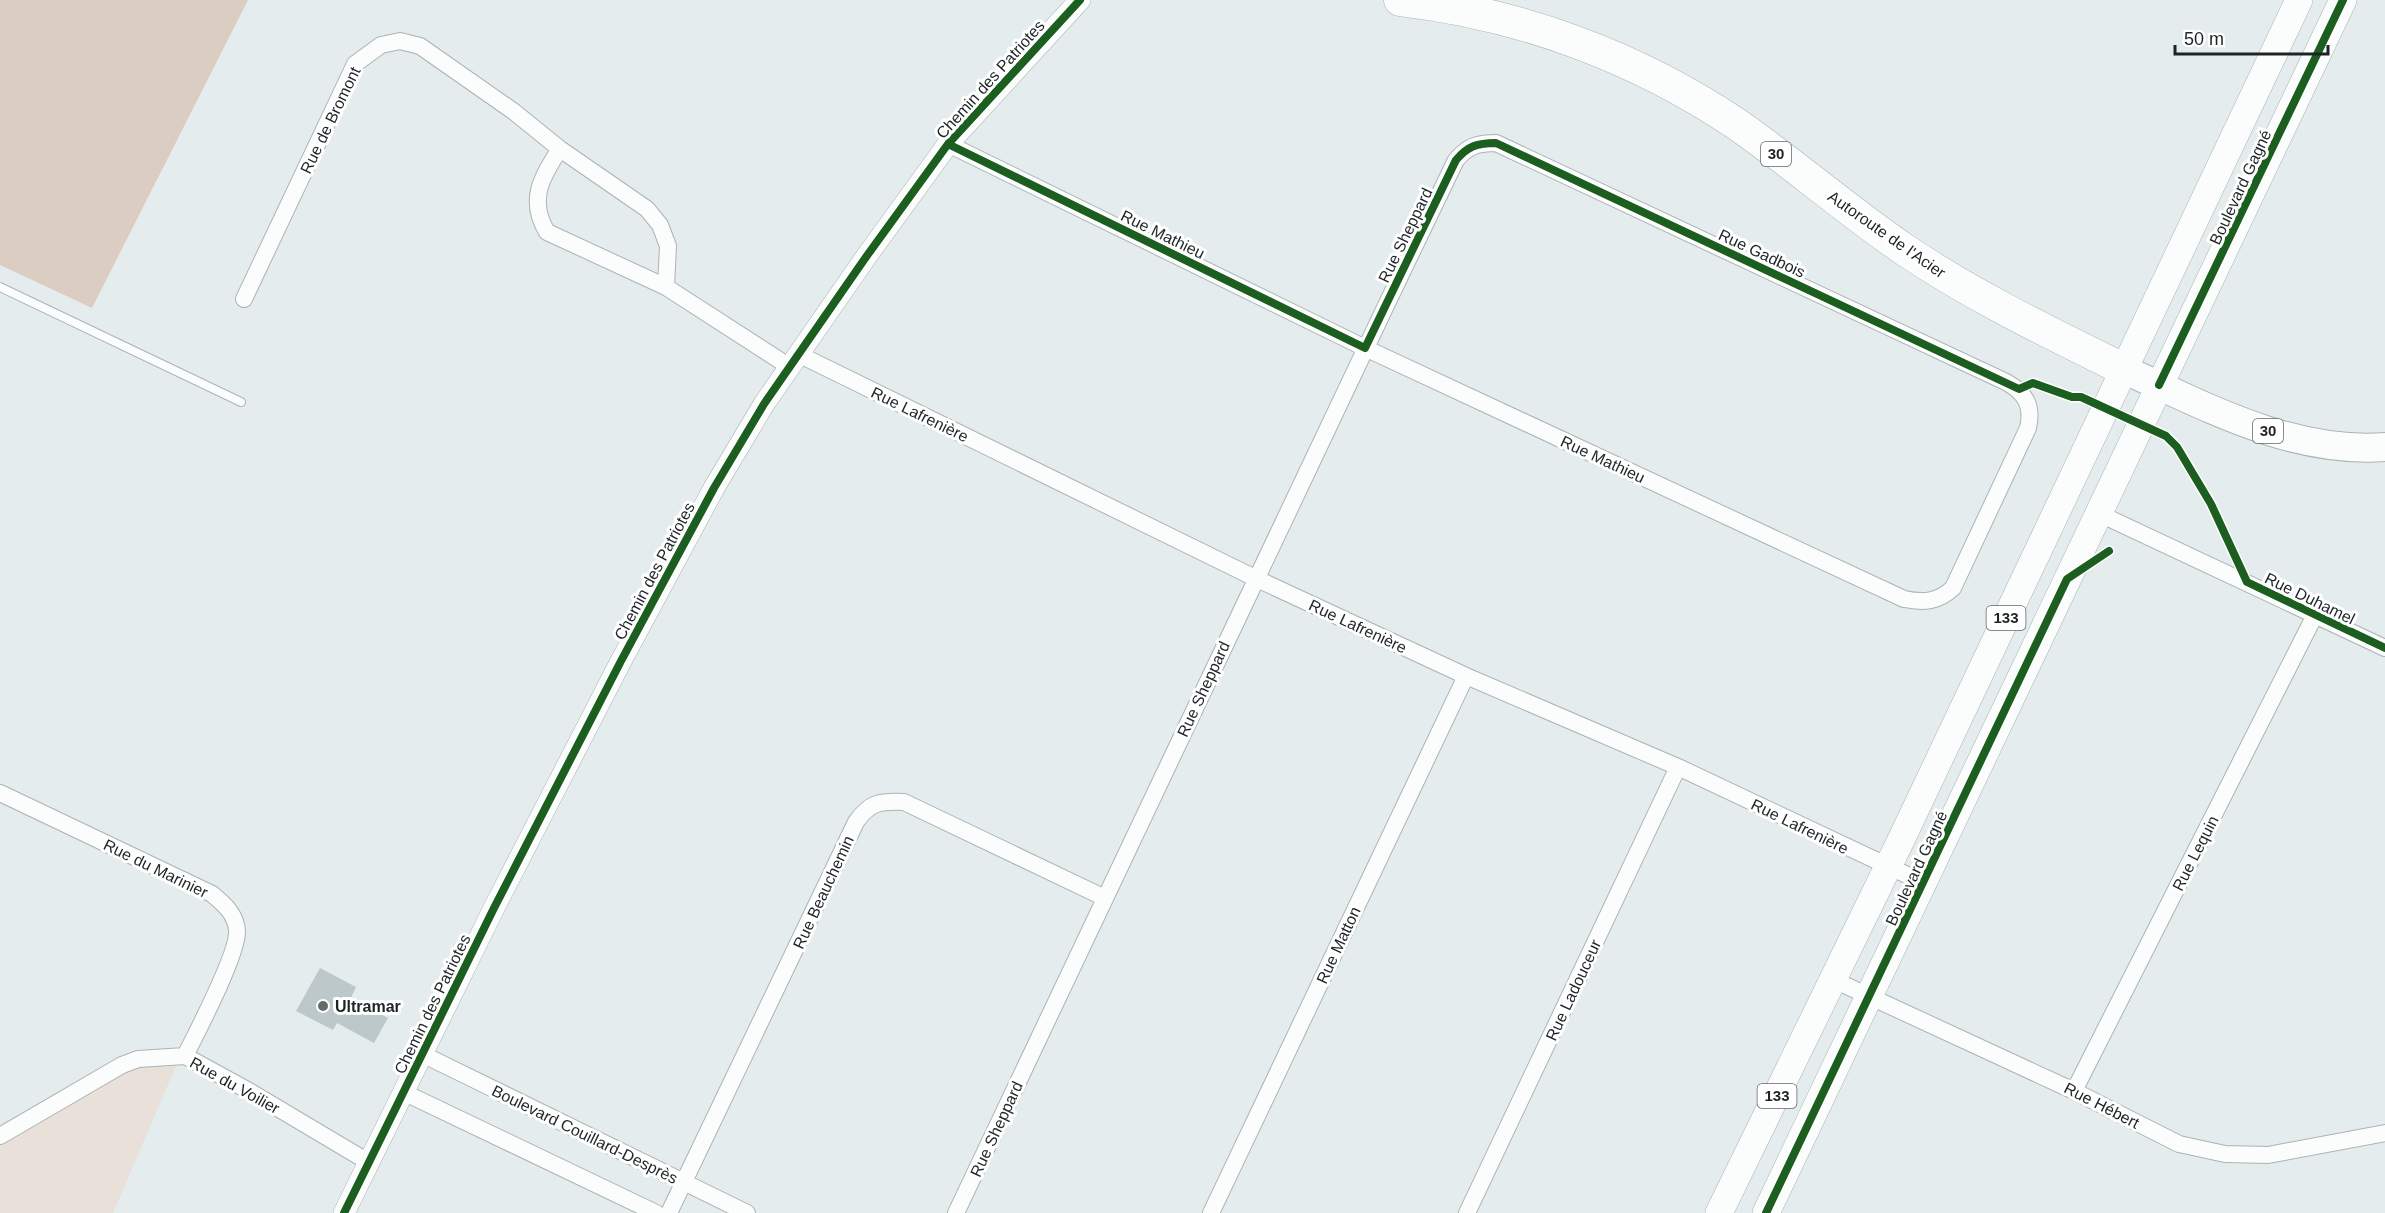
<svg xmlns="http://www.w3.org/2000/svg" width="2385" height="1213" font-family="Helvetica,sans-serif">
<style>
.green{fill:#eae0da}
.forest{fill:#dccdc3}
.building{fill:#bcc8ca}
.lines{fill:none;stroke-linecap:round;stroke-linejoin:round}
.service-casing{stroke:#acb3b3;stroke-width:10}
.minor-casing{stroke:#acb3b3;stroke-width:18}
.tertiary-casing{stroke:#acb3b3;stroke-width:22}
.primary-casing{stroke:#acb3b3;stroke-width:28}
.trunk-casing{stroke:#acb3b3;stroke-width:30}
.motorway-casing{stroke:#acb3b3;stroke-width:33}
.service{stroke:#fbfcfc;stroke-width:8}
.minor{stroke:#fbfcfc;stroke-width:16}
.tertiary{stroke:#fbfcfc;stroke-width:21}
.primary{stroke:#fbfcfc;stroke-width:27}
.trunk{stroke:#fbfcfc;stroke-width:28}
.motorway{stroke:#fbfcfc;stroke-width:32}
.cycleway-casing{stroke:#fff;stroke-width:11}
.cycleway{stroke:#1b5e20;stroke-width:8}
.poi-dot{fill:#636a6a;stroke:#fff;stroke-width:2}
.labels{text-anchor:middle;stroke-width:6;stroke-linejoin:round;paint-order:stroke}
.shield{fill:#fff;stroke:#626666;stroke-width:1.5}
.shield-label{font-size:15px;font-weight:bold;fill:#1e2424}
.street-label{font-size:16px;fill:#1e2424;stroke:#fff}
.poi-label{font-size:16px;font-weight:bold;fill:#1e2424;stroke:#fff;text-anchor:start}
</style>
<rect width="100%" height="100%" fill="#e4eced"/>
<path class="green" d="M140,1052L181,1054L113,1213H0V1128Z"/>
<path class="forest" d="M0,0H248L92,308L0,265Z"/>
<path class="building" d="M320,968L356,987L351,998L388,1018L374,1043L337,1023L333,1030L296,1011Z"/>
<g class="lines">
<g class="service-casing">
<path id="service" d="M0,287L241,402"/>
</g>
<g class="minor-casing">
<path id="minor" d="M948,144L1365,348L1904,599C1924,603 1938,602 1953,588L2028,428C2033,406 2026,393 2006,382L1496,143C1477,143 1468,146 1456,160C1287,510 1122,862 956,1213
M560,149C541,177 528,201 547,232L666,287
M244,299L355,64L381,45L400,41L420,46L513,111L560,149L647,209L660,225L668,246L666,287L790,367
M798,354L1255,578L1466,676L1678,767L1924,883
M2100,514L2385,648
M0,793L212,894C224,904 236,914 237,931C238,954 197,1032 185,1056
M1834,980L2074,1091L2179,1144L2225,1154L2268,1155L2385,1133
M422,1054L747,1213
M2074,1091L2315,615
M403,1092L656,1213
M0,1136L122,1065L138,1059L185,1056L249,1091L370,1163
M669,1213L856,822C870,802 880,801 904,802L1105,898
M1211,1213L1466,676
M1467,1213L1678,767"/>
</g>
<g class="tertiary-casing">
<path id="tertiary" d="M344,1213L494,908L621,661L714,488L764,404L866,257L948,144L1080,0"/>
</g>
<g class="primary-casing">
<path id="primary" d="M1719,1213L1901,840L2299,0
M1766,1213L2343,0"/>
</g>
<g class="trunk-casing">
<path id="trunk" d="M2125,370C2207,407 2292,454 2385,447"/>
</g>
<g class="motorway-casing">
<path id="motorway" d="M1400,0C1521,14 1637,57 1738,125C1795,165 1848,211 1905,250C1975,297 2050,333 2125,370"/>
</g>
<use href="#service" class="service"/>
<use href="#minor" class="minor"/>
<use href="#tertiary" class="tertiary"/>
<use href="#primary" class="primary"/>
<use href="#trunk" class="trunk"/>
<use href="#motorway" class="motorway"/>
<g class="cycleway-casing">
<path id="cycleway" d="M948,144L1365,348L1456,160C1468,146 1477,143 1496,143L2019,389L2033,383L2072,397H2081L2166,436L2177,447L2211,504L2247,582L2385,648
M2159,385L2343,0
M344,1213L494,908L621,661L714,488L764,404L866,257L948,144L1080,0
M1766,1213L2067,579L2109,551"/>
</g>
<use href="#cycleway" class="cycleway"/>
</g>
<circle class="poi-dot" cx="323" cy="1006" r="6"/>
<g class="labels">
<g class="shield">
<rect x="1761" y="142" width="30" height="24" rx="4.5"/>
<rect x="2253" y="419" width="30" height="24" rx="4.5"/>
<rect x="1986.5" y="606" width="39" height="24" rx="4.5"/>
<rect x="1757.5" y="1084" width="39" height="24" rx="4.5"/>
</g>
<g class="shield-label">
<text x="1776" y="159">30</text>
<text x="2268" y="436">30</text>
<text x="2006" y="623">133</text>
<text x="1777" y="1101">133</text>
</g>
<g class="street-label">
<text transform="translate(990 79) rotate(-48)" y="6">Chemin des Patriotes</text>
<text transform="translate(330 120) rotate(-64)" y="6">Rue de Bromont</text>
<text transform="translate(2240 187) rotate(-65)" y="6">Boulevard Gagné</text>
<text transform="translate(1163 234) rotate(26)" y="6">Rue Mathieu</text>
<text transform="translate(1887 234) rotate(35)" y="6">Autoroute de l'Acier</text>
<text transform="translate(1405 235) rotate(-64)" y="6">Rue Sheppard</text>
<text transform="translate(1762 253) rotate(25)" y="6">Rue Gadbois</text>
<text transform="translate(920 414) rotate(26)" y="6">Rue Lafrenière</text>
<text transform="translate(1603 459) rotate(25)" y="6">Rue Mathieu</text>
<text transform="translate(654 571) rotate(-62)" y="6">Chemin des Patriotes</text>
<text transform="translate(2310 598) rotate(26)" y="6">Rue Duhamel</text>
<text transform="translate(1358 626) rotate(25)" y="6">Rue Lafrenière</text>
<text transform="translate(1203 689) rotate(-65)" y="6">Rue Sheppard</text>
<text transform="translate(1800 826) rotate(26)" y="6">Rue Lafrenière</text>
<text transform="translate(2195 853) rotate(-63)" y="6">Rue Lequin</text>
<text transform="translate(156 868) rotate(26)" y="6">Rue du Marinier</text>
<text transform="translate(1916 868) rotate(-65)" y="6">Boulevard Gagné</text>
<text transform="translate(823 892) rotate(-65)" y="6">Rue Beauchemin</text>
<text transform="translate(1338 945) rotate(-65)" y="6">Rue Matton</text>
<text transform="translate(1573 990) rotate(-65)" y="6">Rue Ladouceur</text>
<text transform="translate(432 1004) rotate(-64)" y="6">Chemin des Patriotes</text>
<text transform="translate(235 1085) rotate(29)" y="6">Rue du Voilier</text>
<text transform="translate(2102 1105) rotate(27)" y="6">Rue Hébert</text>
<text transform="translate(996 1129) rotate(-65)" y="6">Rue Sheppard</text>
<text transform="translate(585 1134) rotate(26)" y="6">Boulevard Couillard-Desprès</text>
</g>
<g class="poi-label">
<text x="335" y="1012">Ultramar</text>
</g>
</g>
<path d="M2175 45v9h153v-9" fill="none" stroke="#1e2424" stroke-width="3"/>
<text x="2184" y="45" font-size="18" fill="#1e2424" stroke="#ffffff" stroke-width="4.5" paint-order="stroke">50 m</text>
</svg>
